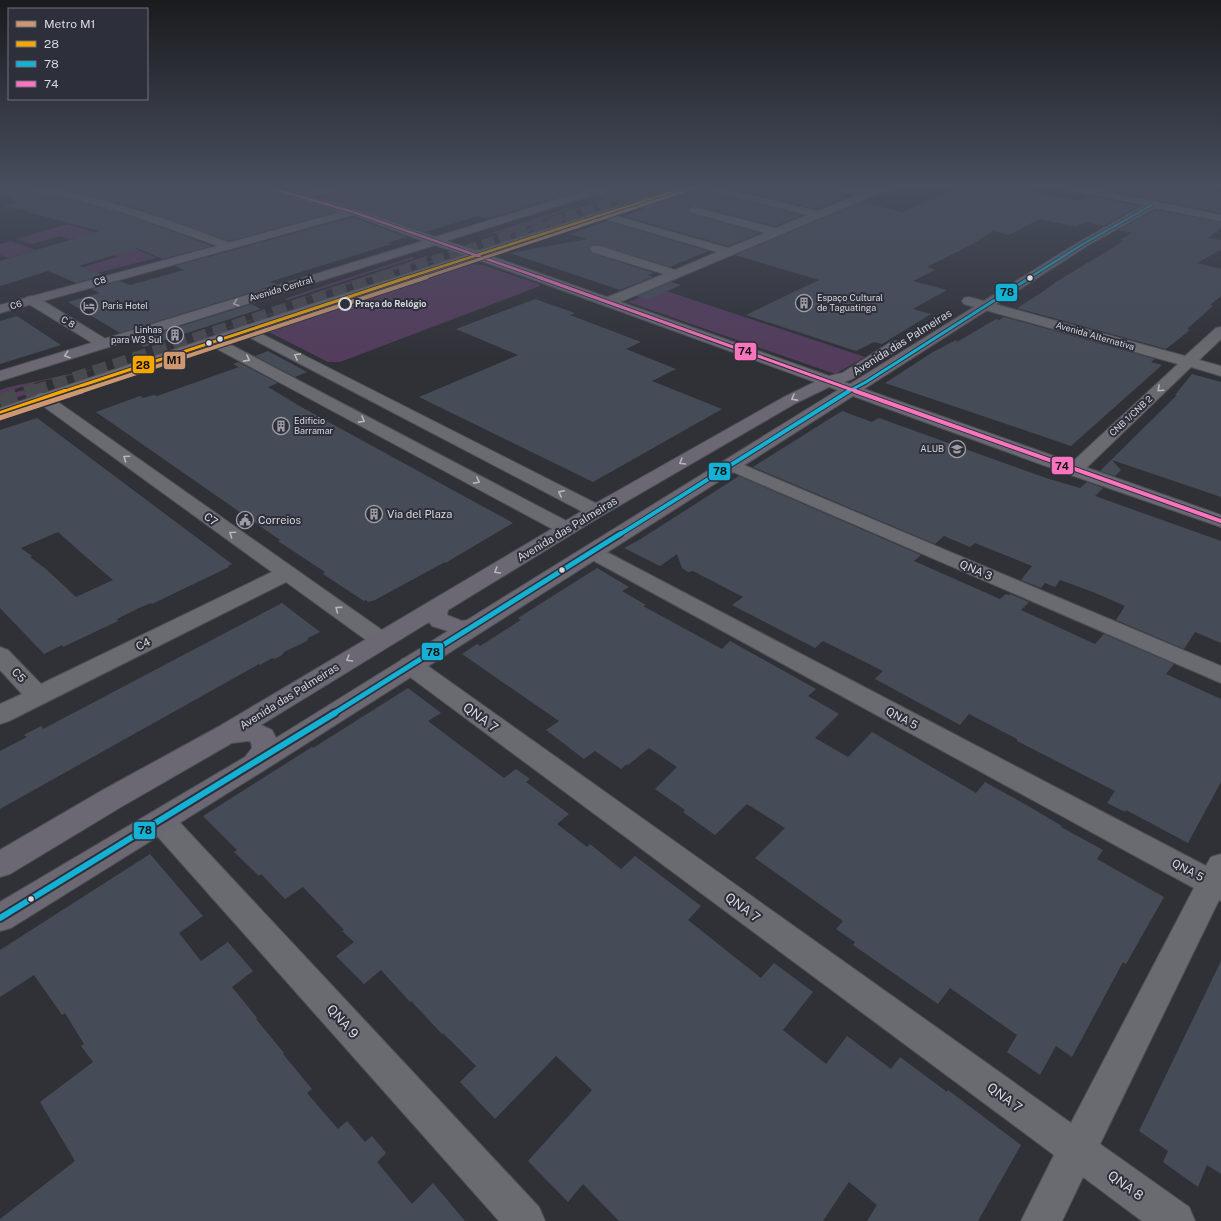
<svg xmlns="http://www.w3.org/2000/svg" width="1221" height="1221" font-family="'Public Sans',sans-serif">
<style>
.green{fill:#543c5d}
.building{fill:#464c57;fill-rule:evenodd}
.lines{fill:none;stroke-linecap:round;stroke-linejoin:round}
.major-tunnel-far2{stroke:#494a50;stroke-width:12;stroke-dasharray:12 5.5;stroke-linecap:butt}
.major-tunnel-far1{stroke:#494a50;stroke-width:14;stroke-dasharray:14 7;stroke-linecap:butt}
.major-tunnel{stroke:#494a50;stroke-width:18;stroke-dasharray:18 9;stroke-linecap:butt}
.minor-casing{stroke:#4e4f55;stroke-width:2}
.major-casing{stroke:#4e4f55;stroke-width:2}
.minor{fill:#6a6b70;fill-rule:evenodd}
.major{fill:#6b6874;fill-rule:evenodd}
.bus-1-far2-casing{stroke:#2d2f3a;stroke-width:4}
.bus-1-far1-casing{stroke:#2d2f3a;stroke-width:5}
.bus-1-casing{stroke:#2d2f3a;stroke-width:6}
.bus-2-far4-casing{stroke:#2d2f3a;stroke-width:4}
.bus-2-far3-casing{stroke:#2d2f3a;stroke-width:5}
.bus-2-far2-casing{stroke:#2d2f3a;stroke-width:6}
.bus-2-far1-casing{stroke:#2d2f3a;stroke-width:8}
.bus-2-casing{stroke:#2d2f3a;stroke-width:10}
.bus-3-far2-casing{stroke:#2d2f3a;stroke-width:4}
.bus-3-far1-casing{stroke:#2d2f3a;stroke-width:5}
.bus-3-casing{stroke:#2d2f3a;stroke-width:6}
.bus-1-far2{stroke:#f7a600;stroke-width:2.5}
.bus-1-far1{stroke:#f7a600;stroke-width:3}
.bus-1{stroke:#f7a600;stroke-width:4}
.bus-2-far4{stroke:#13b2d5;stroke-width:2.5}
.bus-2-far3{stroke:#13b2d5;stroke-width:3}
.bus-2-far2{stroke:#13b2d5;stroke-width:4}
.bus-2-far1{stroke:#13b2d5;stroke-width:5}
.bus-2{stroke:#13b2d5;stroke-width:6}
.bus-3-far2{stroke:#fc73be;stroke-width:2.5}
.bus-3-far1{stroke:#fc73be;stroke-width:3}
.bus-3{stroke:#fc73be;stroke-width:4}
.metro-1-far2-casing{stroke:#2d2f3a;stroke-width:4.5}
.metro-1-far1-casing{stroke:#2d2f3a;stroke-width:6}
.metro-1-casing{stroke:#2d2f3a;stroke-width:8}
.metro-1-far2{stroke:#cd976f;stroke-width:3}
.metro-1-far1{stroke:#cd976f;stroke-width:4}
.metro-1{stroke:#cd976f;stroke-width:5}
.oneway{stroke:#b7b6bf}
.oneway2{stroke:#b6b7be}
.bus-dot{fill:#d7d8df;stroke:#2d2f3a;stroke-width:1.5}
.stop-dot{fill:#2d2f3a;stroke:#d7d8df;stroke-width:2}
.labels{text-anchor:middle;stroke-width:4;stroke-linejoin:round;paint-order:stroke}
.far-street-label{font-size:9px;fill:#d7d8df;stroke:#2d2f3a}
.far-poi-label{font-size:9px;fill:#d7d8df;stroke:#2d2f3a;text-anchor:start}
.far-stop-label{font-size:9px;font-weight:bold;fill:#d7d8df;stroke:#2d2f3a;text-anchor:start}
.street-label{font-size:11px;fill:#d7d8df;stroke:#2d2f3a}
.poi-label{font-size:11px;fill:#d7d8df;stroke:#2d2f3a;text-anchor:start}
.near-street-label{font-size:13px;fill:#d7d8df;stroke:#2d2f3a}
.line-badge{stroke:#2d2f3a;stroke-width:1.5}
.pale-badge-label{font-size:11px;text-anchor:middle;font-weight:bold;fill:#111}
</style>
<rect width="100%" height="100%" fill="#303137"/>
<path class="green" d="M580,204L582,205L556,214L505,237L493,233L476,239L488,234Z
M582,206L586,207L562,215L563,217L569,219L504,240L552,218Z
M68,224L111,238L157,258L97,273L83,267L117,257L114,255L123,252L74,238L69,239L60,236L32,244L16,239Z
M11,241L36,250L9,258L0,255V244Z
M426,256L428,257L407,266L290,302Z
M412,257L415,258L287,300L284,299Z
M433,260L436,261L300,304L420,266Z
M474,264L483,265L539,284L540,286L340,362H328L267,331L274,327L454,267Z
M660,289L865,357L835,374L628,302Z
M287,308L288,309L157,351Z
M94,369L82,373L41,381L0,394V390L9,387Z
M23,390L28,394L0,403V397Z"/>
<path class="building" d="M0,187H20L22,190L77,201L125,214L212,246L162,259L137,248L79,266L103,275L76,283L48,271L0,286V261L99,231L24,211L29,210L3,207L19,202L9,199L13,198L0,196Z
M50,187H262L264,190L336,212L229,241L129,206Z
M283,187H320L300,192Z
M344,187H578L579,191L487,219L479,216L425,232L357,209L317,197L342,190Z
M614,187H674L621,204L594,196L612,190Z
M694,187H700L702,190L802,215L776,226L694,206L689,207L688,211L690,213L760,233L728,246L623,216L643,210L638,208L692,190Z
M723,187H828L830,190L847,194L840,197L844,198L817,209Z
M962,187H1009L1080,201L1090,196L1140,206L1103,226L1085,222L1076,227L1039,219L1009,235L993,231L971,245L927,267L935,270L913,281L947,290L913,309L931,314L882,344L874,342L856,351L746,315L819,280L735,255L861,202L903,212Z
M1106,187H1116L1146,193L1155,187H1189L1221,193V213L1102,189Z
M1155,210L1221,222V228L1208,238L1221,240V250L1197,263L1221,269V296L1210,305L1213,306L1187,329L1190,330L1166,349L1017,308L1047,289H1046L1055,283H1054L1124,241L1120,240L1132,233L1118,230Z
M353,217L407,237L387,243L391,244L269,282L278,284L120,333L68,302L100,293L91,289L120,281L130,285L184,270L175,266Z
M607,221L708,251L670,267L600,245H591L589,250L592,253L654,273L648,275L653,277L620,290L510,253L587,239L570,234Z
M671,282L681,285L647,300L637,296Z
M535,299L575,313L570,315L641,342L626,349L676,369L652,381L722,409L593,482L419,397L518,355L456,329Z
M251,304L261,309L144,347L134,341Z
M17,316L61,345L0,364V321Z
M1004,317L1155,359L1151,362L1162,365L1071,446L885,383L933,352L956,340L957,342L996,319L999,320Z
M268,351L307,372L295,377L255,356Z
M238,362L278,383L268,387L303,408L513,523L452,559L446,563L445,562L375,600L368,602L366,600L364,601L323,574L325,572L278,541L280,540L96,412L140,396L143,398L154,395L157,396L239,367L233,364Z
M1192,374L1221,382V497L1112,460L1121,470L1115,476L1100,471L1177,395H1175Z
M842,411L872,422L879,418L1046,478L1080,488L1087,482L1103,488L1095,496L1221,541V643L1195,632L1184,649L1116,620L1125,606L1093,592L1060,580L1055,587L1045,583L1041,588L1021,580L1032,566L975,543L970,547L944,536L935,544L753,467Z
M37,418L232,564L228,566L229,567L152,604L151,603L139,608L117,619L118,621L63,647L62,645L44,654L0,608V430ZM58,532L85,556L113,580L76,597L47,570L30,557L32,556L21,548Z
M739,476L921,555L914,561L1000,599L1006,594L1009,595L1010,594L1029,602L1021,610L1095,644L1104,634L1174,664L1166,674L1221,699V782L1188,843L1126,810L1125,812L1107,803L1115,791L1017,741V739L969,714L960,725L875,679L883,671L823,641L815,648L732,605L743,597L693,571L688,572L682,568L677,554L660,566L624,548L639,540Z
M597,568L629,587L622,591L646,605L643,606L722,649L730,641L816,689L808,696L839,714L815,738L848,757L872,732L976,793L985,782L1023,803L1062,826L1061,827L1103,850L1097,859L1164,897L1126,964L1123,962L1072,1057L1056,1046L1040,1075L1007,1052L1017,1035L950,988L938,1004L853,945L855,942L836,929L843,921L755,858L785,828L747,804L715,835L683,812L685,810L655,789L677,767L649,748L628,765L627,764L621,769L595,751L584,759L546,730L559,721L462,654L477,644L480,646L521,620L518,618Z
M282,603L320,632L308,638L307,641L284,652L282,655L275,659L272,658L260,665L259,664L0,809V751L27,737L24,735L41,726L43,729Z
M408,688L441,713L428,721L461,746L504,778L516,769L530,779L526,782L569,814L557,824L587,847L590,844L621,869L635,856L701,906L688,920L761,978L774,963L813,992L783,1030L826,1064L847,1036L891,1069L900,1057L947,1092L948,1090L1021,1145L978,1221H867L877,1205L849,1182L823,1221H619L583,1184L568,1202L528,1161L592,1090L556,1056L495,1119L460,1082L476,1066L443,1033L442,1034L411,1001L410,1002L381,970L364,984L336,956L354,942L342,931L344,930L303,887L285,899L261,874L259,876L234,852L237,850L203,816L312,747L313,748Z
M150,854L203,916L179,933L201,961L228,942L253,971L232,987L257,1018L256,1019L284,1053L283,1054L312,1089L307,1093L338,1129L347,1121L365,1142L372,1136L386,1153L377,1162L412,1204L433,1183L465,1221H0V1219L75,1161L40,1102L93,1062L81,1046L84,1044L65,1013L62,1015L34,975L0,997V950Z
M1221,961V1174L1207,1165L1198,1187L1163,1162L1168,1151L1139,1131Z"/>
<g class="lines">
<path class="major-tunnel-far2" d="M383,278L663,187"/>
<path class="major-tunnel-far1" d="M34,392L386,277"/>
<path class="major-tunnel" d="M0,403L37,391"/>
<g class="minor-casing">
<path id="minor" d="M21,187C45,185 69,192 93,198C140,210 187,226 232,244L234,246L232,248H224L125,213L77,200L22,189Z
M326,187H343L342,189L301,199L296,196L297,194Z
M701,187H717L817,211L857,195L830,189L829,187H847L867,191L877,187H890L889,189L613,305H603L601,302L603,299L664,274L592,252L590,249L592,246H600L675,270L717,252L598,217L597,215L598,213H606L728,248L765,233L690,212L689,210L690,208L694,207L776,228L807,215L702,189Z
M32,296L37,297L109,341L111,344L109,347L104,348L99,347L27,303L25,300L27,297Z
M969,297L1185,356L1216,328L1221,327V339L1199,360L1221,366V376L1191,367L1080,474L1074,475L1068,474L1065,470L1068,466L1178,364L964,304L962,301L964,298Z
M246,326L603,507L606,511L603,515L596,517L589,515L241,333L239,330L241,327Z
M213,337L218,338L574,525L577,529L574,533L567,535L560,533L208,344L206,341L208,338Z
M42,393L48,395L389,635L392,640L389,645L381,647L373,645L286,582L9,721L0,724V704L22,694L0,670V647L8,650L41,684L272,572L36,401L34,398L36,395Z
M732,460L1221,666V683L726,469L723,465L726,461Z
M592,546L599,548L1206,866L1211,857L1221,854V901L1219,900L1100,1144L1189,1207L1195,1221H1142L1083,1177L1062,1221H1021L1054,1155L402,671L398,665L402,659L410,657L418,659L1071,1123L1194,888L585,556L582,552L585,548Z
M161,810L171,813L539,1207L545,1221H499L151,829L147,821L151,813Z"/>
</g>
<g class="major-casing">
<path id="major" d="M263,187H278L357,210L435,237L598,187H613L612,189L446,241L477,251L678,187H693L692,189L488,255L829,376L842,373L891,342L896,341L901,342L903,345L901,348L852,379L844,382L850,384L1079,242L1144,205L1070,190L1066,189L1065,187H1084L1221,215V221L1155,208L1087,246L864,389L1221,515V527L1068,474L853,396L263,771L11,928L0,931V902L245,757L252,748L251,742L248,741L232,743L121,807L10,874L0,877V850L101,791L218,727L589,507L784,397L815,382L476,259L251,333L0,418V408L241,327L465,255L435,245L0,381V371L423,241L353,215L0,313V305L341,212L264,189ZM829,387L838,390L467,620L462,621L447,615L448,610L603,515L796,403ZM429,622L432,626L448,631L276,738L272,730L261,725Z"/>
</g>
<use href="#minor" class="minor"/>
<use href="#major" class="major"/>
<g class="bus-1-far2-casing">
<path id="bus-1-far2" d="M406,278L688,187"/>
</g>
<g class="bus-1-far1-casing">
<path id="bus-1-far1" d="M62,392L409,277"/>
</g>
<g class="bus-1-casing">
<path id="bus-1" d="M0,413L65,391"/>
</g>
<g class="bus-2-far4-casing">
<path id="bus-2-far4" d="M1029,278L1083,244L1152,205"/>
</g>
<g class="bus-2-far3-casing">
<path id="bus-2-far3" d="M847,392L866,382L1031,277"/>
</g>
<g class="bus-2-far2-casing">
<path id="bus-2-far2" d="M619,535L849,391"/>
</g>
<g class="bus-2-far1-casing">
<path id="bus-2-far1" d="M333,714L620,534"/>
</g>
<g class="bus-2-casing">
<path id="bus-2" d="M0,918L335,713"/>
</g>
<g class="bus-3-far2-casing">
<path id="bus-3-far2" d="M268,187L353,212L541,278"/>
</g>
<g class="bus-3-far1-casing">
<path id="bus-3-far1" d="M538,277L858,392"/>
</g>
<g class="bus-3-casing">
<path id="bus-3" d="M855,391L1221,521"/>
</g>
<use href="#bus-1-far2" class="bus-1-far2"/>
<use href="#bus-1-far1" class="bus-1-far1"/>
<use href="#bus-1" class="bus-1"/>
<use href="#bus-2-far4" class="bus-2-far4"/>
<use href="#bus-2-far3" class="bus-2-far3"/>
<use href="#bus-2-far2" class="bus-2-far2"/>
<use href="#bus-2-far1" class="bus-2-far1"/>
<use href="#bus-2" class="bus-2"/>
<use href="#bus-3-far2" class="bus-3-far2"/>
<use href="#bus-3-far1" class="bus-3-far1"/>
<use href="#bus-3" class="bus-3"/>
<g class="metro-1-far2-casing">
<path id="metro-1-far2" d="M423,278L697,187"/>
</g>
<g class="metro-1-far1-casing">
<path id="metro-1-far1" d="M79,392L427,277"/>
</g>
<g class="metro-1-casing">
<path id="metro-1" d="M0,418L82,391"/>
</g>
<use href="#metro-1-far2" class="metro-1-far2"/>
<use href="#metro-1-far1" class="metro-1-far1"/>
<use href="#metro-1" class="metro-1"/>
</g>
<defs><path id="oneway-chevron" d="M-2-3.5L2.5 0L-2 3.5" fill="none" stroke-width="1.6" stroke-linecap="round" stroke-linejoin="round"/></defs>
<g class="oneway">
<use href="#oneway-chevron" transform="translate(236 303) rotate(163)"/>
<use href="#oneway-chevron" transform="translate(67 355) rotate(163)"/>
<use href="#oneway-chevron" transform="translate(794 398) rotate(152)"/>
<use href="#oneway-chevron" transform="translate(682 462) rotate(150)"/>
<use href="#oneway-chevron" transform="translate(497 571) rotate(149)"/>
<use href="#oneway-chevron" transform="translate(349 659) rotate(150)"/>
</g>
<g class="oneway2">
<use href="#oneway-chevron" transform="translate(297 356) rotate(-152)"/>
<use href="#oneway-chevron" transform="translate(247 359) rotate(28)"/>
<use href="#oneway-chevron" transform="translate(1160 389) rotate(137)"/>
<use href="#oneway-chevron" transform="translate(362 420) rotate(28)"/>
<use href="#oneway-chevron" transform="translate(126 458) rotate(-145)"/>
<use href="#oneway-chevron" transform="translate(477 481) rotate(28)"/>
<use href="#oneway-chevron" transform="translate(561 493) rotate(-153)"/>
<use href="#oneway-chevron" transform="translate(232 534) rotate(-145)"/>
<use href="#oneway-chevron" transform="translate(338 609) rotate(-144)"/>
</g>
<linearGradient id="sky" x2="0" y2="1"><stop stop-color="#1a1b1e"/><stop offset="0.52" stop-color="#484e5e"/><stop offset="1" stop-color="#484e5e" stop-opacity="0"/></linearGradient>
<rect width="1221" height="358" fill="url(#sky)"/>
<defs>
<g id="building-ring" transform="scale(0.9)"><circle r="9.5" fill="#2d2f3a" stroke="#9d9ea4" stroke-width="1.5"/><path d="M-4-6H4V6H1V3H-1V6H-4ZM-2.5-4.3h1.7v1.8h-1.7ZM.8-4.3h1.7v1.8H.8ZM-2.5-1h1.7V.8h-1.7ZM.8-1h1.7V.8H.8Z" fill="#9d9ea4"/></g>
<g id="hotel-ring" transform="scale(0.9)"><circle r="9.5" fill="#2d2f3a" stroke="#9d9ea4" stroke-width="1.5"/><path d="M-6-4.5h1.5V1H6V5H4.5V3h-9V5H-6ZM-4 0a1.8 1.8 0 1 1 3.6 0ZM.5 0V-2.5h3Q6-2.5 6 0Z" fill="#9d9ea4"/></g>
<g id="school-ring" transform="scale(0.9)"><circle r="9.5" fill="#2d2f3a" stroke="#9d9ea4" stroke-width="1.5"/><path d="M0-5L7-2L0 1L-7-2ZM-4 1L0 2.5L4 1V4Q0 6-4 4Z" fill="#9d9ea4"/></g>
<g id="civic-ring" transform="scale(0.9)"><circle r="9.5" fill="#2d2f3a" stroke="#9d9ea4" stroke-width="1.5"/><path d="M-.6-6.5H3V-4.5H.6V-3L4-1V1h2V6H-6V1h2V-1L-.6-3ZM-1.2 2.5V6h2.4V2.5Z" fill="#9d9ea4"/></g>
</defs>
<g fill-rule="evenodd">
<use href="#building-ring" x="804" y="303"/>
<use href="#hotel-ring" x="89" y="306"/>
<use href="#building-ring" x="175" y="335"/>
<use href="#building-ring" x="281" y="426"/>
<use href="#school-ring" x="957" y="449"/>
<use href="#building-ring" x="374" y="514"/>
<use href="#civic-ring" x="245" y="520"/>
</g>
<g class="bus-dot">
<circle cx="1030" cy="278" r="3.5"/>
<circle cx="220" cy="339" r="3.5"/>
<circle cx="209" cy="343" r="3.5"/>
<circle cx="562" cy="570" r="3.5"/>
<circle cx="31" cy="899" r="3.5"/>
</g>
<circle class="stop-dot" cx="345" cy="304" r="6"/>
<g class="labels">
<g class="far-street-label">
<text transform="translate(100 281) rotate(-16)" y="3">C8</text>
<text transform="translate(281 289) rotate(-17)" y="3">Avenida Central</text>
<text transform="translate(16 305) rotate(-15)" y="3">C6</text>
<text transform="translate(68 322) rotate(31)" y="3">C 8</text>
<text transform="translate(1095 336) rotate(16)" y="3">Avenida Alternativa</text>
<text transform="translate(1131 416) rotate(-43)" y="3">CNB 1/CNB 2</text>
</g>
<g class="far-poi-label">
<text x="817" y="301">Espaço Cultural<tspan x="817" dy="10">de Taguatinga</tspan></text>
<text x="102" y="309">Paris Hotel</text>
<text x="162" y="333" text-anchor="end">Linhas<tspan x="162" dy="10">para W3 Sul</tspan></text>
<text x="294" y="424">Edificio<tspan x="294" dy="10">Barramar</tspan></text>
<text x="944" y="452" text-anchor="end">ALUB</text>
</g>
<g class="far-stop-label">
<text x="355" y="307">Praça do Relógio</text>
</g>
<g class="street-label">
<text transform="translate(902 342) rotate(-32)" y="4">Avenida das Palmeiras</text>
<text transform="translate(211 519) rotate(35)" y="4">C7</text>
<text transform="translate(567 529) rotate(-31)" y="4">Avenida das Palmeiras</text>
<text transform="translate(976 570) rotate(23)" y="4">QNA 3</text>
<text transform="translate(143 644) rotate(-26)" y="4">C4</text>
<text transform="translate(19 675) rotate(47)" y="4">C5</text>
<text transform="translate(289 696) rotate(-32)" y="4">Avenida das Palmeiras</text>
<text transform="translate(902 718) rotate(28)" y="4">QNA 5</text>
<text transform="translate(1188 870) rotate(28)" y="4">QNA 5</text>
</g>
<g class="poi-label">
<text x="387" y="518">Via del Plaza</text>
<text x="258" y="524">Correios</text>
</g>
<g class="near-street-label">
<text transform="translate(481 717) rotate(36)" y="5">QNA 7</text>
<text transform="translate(743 907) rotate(36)" y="5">QNA 7</text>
<text transform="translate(343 1021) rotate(48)" y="5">QNA 9</text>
<text transform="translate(1005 1097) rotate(36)" y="5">QNA 7</text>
<text transform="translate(1126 1185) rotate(36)" y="5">QNA 8</text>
</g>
</g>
<g class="line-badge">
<rect x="995" y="283" width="23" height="19" rx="4" fill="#13b2d5"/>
<rect x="734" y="342" width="23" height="19" rx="4" fill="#fc73be"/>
<rect x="163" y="351" width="23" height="19" rx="4" fill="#cd976f"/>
<rect x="132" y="355" width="23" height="19" rx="4" fill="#f7a600"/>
<rect x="1051" y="456" width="23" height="19" rx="4" fill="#fc73be"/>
<rect x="708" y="462" width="23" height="19" rx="4" fill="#13b2d5"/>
<rect x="421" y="642" width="23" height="19" rx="4" fill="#13b2d5"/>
<rect x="133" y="821" width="23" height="19" rx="4" fill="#13b2d5"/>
</g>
<g class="pale-badge-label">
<text x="1007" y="296">78</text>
<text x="745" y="355">74</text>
<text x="174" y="364">M1</text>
<text x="143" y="369">28</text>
<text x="1062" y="470">74</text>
<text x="720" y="475">78</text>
<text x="433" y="656">78</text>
<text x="145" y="834">78</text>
</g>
<rect x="8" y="8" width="140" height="92" fill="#2d2f3a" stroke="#71737c"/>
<rect x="16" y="21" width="20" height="6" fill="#cd976f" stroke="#71737c"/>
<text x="44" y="28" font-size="12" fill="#d7d8df">Metro M1</text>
<rect x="16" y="41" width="20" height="6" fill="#f7a600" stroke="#71737c"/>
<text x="44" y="48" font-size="12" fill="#d7d8df">28</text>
<rect x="16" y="61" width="20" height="6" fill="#13b2d5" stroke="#71737c"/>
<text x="44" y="68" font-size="12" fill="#d7d8df">78</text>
<rect x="16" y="81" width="20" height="6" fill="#fc73be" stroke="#71737c"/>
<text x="44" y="88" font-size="12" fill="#d7d8df">74</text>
</svg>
